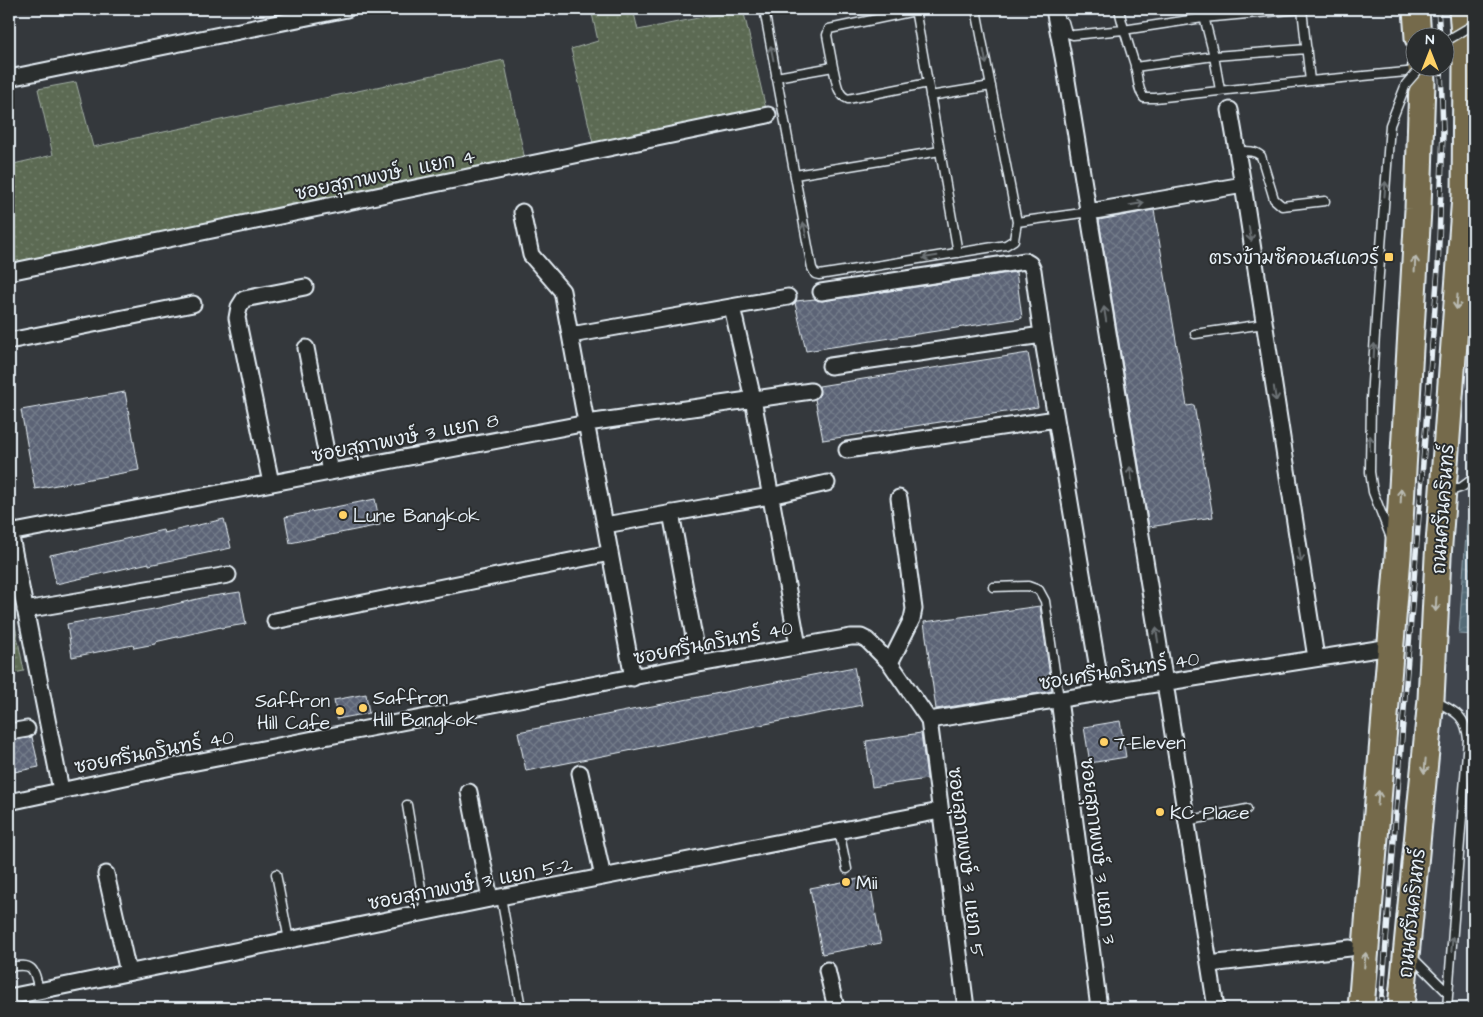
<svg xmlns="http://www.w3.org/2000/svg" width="1483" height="1017" font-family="'Architects Daughter','Playpen Sans Thai',sans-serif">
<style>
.built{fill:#40454d}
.grass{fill:url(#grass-dots);stroke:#a2aea5}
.water{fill:url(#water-waves);stroke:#90a1ab}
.building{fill:url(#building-cross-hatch);stroke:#e8f1f8}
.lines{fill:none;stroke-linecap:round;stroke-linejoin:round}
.lane-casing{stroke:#e8f1f8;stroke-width:11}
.street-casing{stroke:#e8f1f8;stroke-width:19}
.primary-casing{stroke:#e8f1f8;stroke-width:29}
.lane{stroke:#2a2d2e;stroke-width:8}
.street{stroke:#2a2d2e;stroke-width:15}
.primary{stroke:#746b4b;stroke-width:25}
.rail-casing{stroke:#e8f1f8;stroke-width:5.5}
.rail{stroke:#2a2d2e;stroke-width:4;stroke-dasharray:11;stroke-linecap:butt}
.lane-bridge-casing{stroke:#e8f1f8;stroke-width:11;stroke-linecap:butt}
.lane-bridge{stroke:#2a2d2e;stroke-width:8}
.oneway{stroke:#6c7275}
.oneway2{stroke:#babbb3}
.poi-dot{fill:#ffd166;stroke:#2a2d2e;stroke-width:2}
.labels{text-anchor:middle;stroke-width:4;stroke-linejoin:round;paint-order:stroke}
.street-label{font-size:19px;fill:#e8f1f8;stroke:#2a2d2e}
.poi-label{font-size:19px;fill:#e8f1f8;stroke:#2a2d2e;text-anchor:start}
</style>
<defs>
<pattern id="grass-dots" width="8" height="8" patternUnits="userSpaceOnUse" patternTransform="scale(1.25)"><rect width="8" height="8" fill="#5b6a52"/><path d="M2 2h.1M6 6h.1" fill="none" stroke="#73806c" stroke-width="1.8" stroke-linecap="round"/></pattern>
<pattern id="water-waves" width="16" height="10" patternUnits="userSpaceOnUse" patternTransform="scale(1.25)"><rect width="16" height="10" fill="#556c78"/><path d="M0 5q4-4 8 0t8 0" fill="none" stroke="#6d818c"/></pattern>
<pattern id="building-cross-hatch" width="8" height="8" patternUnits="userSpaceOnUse" patternTransform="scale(1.25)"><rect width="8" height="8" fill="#5c6476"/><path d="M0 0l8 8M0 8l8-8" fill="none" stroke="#737b8a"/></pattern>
</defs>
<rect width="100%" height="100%" fill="#34383c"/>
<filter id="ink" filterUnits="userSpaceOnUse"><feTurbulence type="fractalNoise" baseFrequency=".02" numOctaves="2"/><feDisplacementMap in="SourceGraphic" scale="10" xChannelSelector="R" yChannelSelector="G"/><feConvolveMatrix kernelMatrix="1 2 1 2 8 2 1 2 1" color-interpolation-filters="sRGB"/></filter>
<g filter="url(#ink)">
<path class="built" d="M1474,149V1008H1417L1470,268Z"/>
<path class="grass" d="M591,9H633L638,30L743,9L766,109L593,143L571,49L598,41Z
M504,60L525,160L9,266V165L53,155L38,89L76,82L93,147Z
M9,595L24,671L9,674Z"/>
<path class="water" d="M1467,520L1474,521V635L1459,634Z"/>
<path class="building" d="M1154,210L1187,406L1194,405L1213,517L1149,527L1099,220Z
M1016,272L1022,318L806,351L795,303L796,301L815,299L822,301Z
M1028,353L1038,407L823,440L815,399L820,394L819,386Z
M125,392L139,470L35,489L21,410Z
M375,499L380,525L290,543L285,517Z
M224,519L231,548L149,565V563L56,584L50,555L75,550V551L163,530L164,533Z
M240,592L246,624L221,628V627L155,642V644L134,648L133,645L72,657L67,624L154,609L206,597Z
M1040,606L1052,691L936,709L924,622Z
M854,667L862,705L526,771L518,732Z
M366,694L369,713L337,719L334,700Z
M1120,721L1126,757L1090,763L1084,727Z
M921,733L927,779L872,787L866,741Z
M32,737L39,767L9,773V741Z
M869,877L881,943L822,954L810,888Z"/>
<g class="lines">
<g class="lane-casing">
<path id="lane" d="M764,9L812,268L815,274L819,275L1006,245L1014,240L1017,222L976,9
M915,9L958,253
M1119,9C1123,28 1129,46 1135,65C1138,77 1137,88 1144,98H1155L1310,81L1417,71
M1202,9L1214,56L1220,90
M1302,9L1310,81
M1064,22L1067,33L1073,35L1123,30L1203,18L1302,9
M833,67L827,35L829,29L915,11
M1135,67L1214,56L1307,49
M776,77L833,67C836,77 836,95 848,99L928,83
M930,96L991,86
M1237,151C1246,151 1254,150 1261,156L1274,199L1282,206L1325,201
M795,175L940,151
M1017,222L1089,212
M1195,334L1264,324
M1371,400L1370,472L1373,492L1391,538
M1448,492L1462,487L1474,478
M993,587L1028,586L1039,590L1045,601L1059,699
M1435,701C1454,711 1466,715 1468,739L1447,1008
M407,805L425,912
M1186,821L1247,809
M839,831L847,869
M276,874L289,940
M501,897L520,1002
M1411,956L1448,993
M9,967C34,963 34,968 39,991"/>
</g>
<g class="street-casing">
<path id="street" d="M1054,9L1064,62L1165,683L1216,1008
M9,78L347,9
M1230,110L1243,185L1316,658
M522,212L531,255L562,291L633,678
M1089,212L1243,185
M9,272L768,115
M821,292L1025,261L1030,264L1033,270L1042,335L1102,693
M732,307L753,399L798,646
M571,335L788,297
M9,341L193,304
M306,348L330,472
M830,366L1042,335
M847,450L1056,419
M271,483L237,318L239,307L244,299L305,287
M671,513L699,664
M605,525L770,496L827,483
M9,527L61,790
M9,533L587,423L811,391
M25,610L228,575
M275,621L610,553
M890,663L912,619L914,609L899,498
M1059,699L1099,1008
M929,720L966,1008
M9,732L27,729
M580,773L603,877
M469,792L490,899
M9,802L181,765L699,664L851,637H861L867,640L890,663L929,720L1390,647
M106,874L128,972
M1209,964L1350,948
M827,970L836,1008
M9,997L490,899L940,811"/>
</g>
<g class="primary-casing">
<path id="primary" d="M1416,9L1418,38
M1361,1008L1398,557L1418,209L1422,81L1421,68
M1401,1008L1431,699L1438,557L1465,196L1466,63L1462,9"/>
</g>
<use href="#lane" class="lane"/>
<use href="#street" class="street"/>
<use href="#primary" class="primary"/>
<g class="rail-casing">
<path id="rail" d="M1438,9L1440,38
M1381,1008L1438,268L1443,132L1441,68"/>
</g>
<use href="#rail" class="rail"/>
<g class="lane-bridge-casing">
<path id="lane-bridge" d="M1446,41L1468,28L1474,25
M1371,400L1377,301L1390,125L1406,84L1420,68"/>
</g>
<use href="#lane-bridge" class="lane-bridge"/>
</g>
<defs><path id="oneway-shaft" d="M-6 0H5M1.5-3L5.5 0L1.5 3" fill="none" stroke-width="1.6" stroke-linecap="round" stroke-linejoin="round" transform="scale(1.25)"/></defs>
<g class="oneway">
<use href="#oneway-shaft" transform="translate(772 53) rotate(-101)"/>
<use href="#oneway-shaft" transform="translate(985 57) rotate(79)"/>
<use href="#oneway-shaft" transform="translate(1385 189) rotate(-86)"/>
<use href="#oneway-shaft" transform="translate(1137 204) rotate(-10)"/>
<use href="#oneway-shaft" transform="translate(805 230) rotate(-101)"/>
<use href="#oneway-shaft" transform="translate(1250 234) rotate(81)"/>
<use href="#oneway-shaft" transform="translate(930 257) rotate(171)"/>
<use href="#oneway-shaft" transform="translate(1105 314) rotate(-99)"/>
<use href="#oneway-shaft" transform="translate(1374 351) rotate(-87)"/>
<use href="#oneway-shaft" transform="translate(1275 394) rotate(81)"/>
<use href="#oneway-shaft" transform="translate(1370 443) rotate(-89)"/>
<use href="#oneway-shaft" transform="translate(1131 474) rotate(-99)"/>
<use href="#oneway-shaft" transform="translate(1300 555) rotate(81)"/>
<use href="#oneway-shaft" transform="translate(1157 635) rotate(-99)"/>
<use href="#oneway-shaft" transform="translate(1452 944) rotate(-85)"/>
</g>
<g class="oneway2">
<use href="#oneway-shaft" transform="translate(1415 264) rotate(-87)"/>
<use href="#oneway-shaft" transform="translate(1457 302) rotate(94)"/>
<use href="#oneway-shaft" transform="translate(1401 496) rotate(-87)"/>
<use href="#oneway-shaft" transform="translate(1436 604) rotate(93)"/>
<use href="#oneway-shaft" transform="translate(1425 766) rotate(95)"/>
<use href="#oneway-shaft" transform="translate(1378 798) rotate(-85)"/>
<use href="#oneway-shaft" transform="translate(1365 960) rotate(-84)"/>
</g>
</g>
<g class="poi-dot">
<rect x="1384" y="252" width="10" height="10" rx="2.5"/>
<circle cx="343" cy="515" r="5"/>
<circle cx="363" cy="708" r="5"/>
<circle cx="340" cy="711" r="5"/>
<circle cx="1104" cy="742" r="5"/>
<circle cx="1160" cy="812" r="5"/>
<circle cx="846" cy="882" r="5"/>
</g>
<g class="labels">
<g class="street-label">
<text transform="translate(385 174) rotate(-12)" y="7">ซอยสุภาพงษ์ 1 แยก 4</text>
<text transform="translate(405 437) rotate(-11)" y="7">ซอยสุภาพงษ์ 3 แยก 8</text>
<text transform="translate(1442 509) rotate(-86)" y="7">ถนนศรีนครินทร์</text>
<text transform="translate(713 642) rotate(-11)" y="7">ซอยศรีนครินทร์ 40</text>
<text transform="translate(1119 670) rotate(-9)" y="7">ซอยศรีนครินทร์ 40</text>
<text transform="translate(154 751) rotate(-11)" y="7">ซอยศรีนครินทร์ 40</text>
<text transform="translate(1099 851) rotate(83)" y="7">ซอยสุภาพงษ์ 3 แยก 3</text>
<text transform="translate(967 862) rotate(83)" y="7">ซอยสุภาพงษ์ 3 แยก 5</text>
<text transform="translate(470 883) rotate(-11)" y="7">ซอยสุภาพงษ์ 3 แยก 5-2</text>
<text transform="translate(1411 913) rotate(-84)" y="7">ถนนศรีนครินทร์</text>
</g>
<g class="poi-label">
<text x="1379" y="264" text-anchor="end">ตรงข้ามซีคอนสแควร์</text>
<text x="353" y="522">Lune Bangkok</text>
<text x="373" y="704">Saffron<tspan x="373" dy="22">Hill Bangkok</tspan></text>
<text x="330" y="707" text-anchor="end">Saffron<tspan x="330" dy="22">Hill Cafe</tspan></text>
<text x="1114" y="749">7-Eleven</text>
<text x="1170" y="819">KC Place</text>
<text x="856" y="889">Mii</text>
</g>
</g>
<rect width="1483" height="1017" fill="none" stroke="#2a2d2e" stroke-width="30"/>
<rect x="15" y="15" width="1453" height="987" fill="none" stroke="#e8f1f8" stroke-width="2" filter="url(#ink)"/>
<g transform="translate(1430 52)"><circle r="24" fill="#2a2d2e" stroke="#767b7f"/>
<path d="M0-4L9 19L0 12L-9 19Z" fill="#ffd166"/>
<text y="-8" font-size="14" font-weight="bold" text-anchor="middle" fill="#e8f1f8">N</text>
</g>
</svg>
